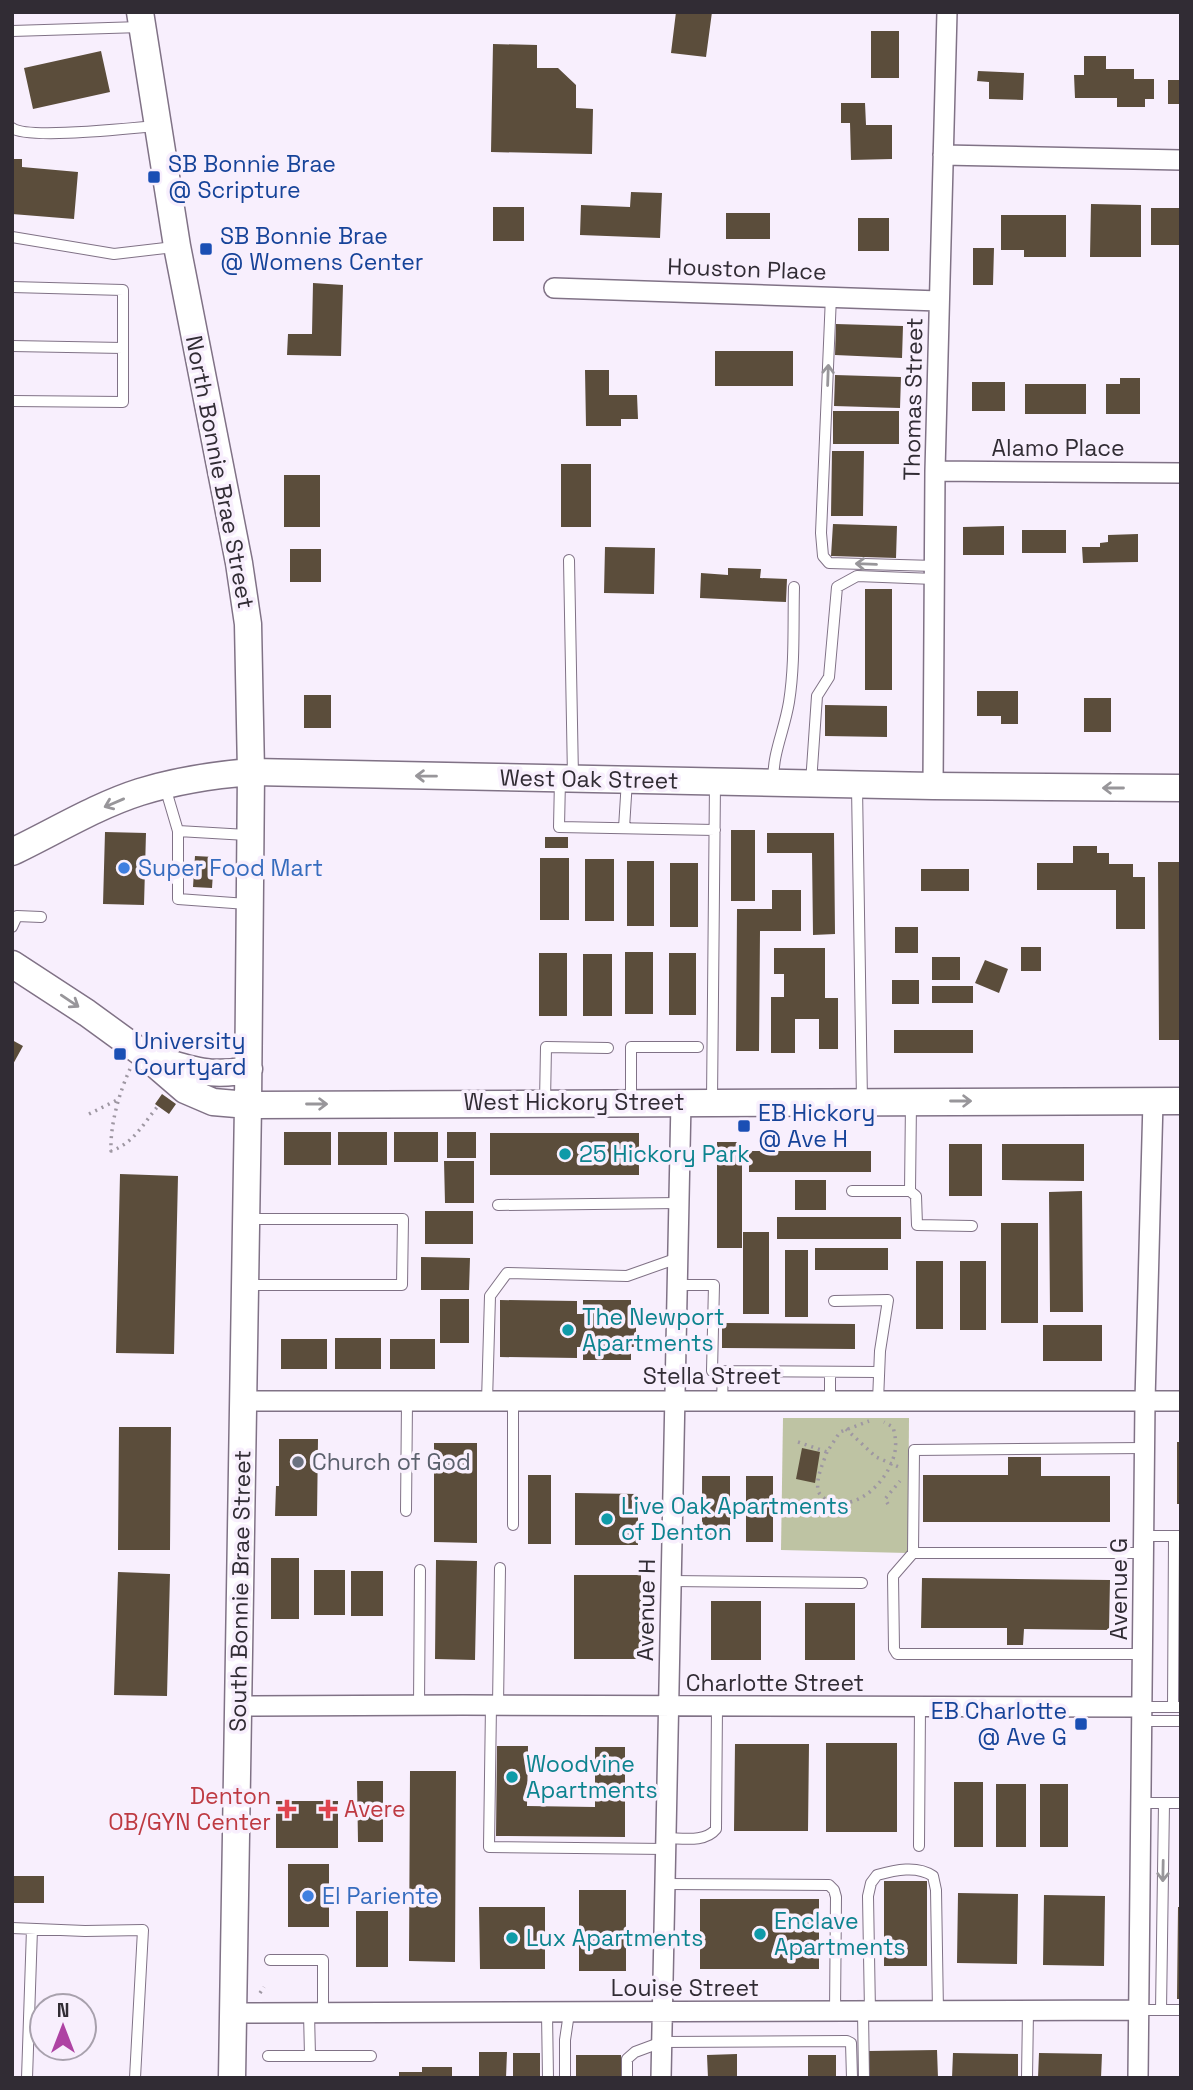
<svg xmlns="http://www.w3.org/2000/svg" width="1193" height="2090" font-family="'Space Grotesk',sans-serif">
<style>
.green{fill:#bec3a3}
.building{fill:#5b4d3b}
.lines{fill:none;stroke-linecap:round;stroke-linejoin:round}
.service-casing{stroke:#807286;stroke-width:12}
.minor-casing{stroke:#807286;stroke-width:22}
.secondary-casing{stroke:#807286;stroke-width:29}
.path{stroke:#9e97a2;stroke-width:3.5;stroke-dasharray:2 5;stroke-linecap:butt}
.service{stroke:#fff;stroke-width:10}
.minor{stroke:#fff;stroke-width:19}
.secondary{stroke:#fff;stroke-width:26}
.oneway{stroke:#98969a}
.transit-dot{fill:#1a4fb4;stroke:#f8effd;stroke-width:2.5}
.shop-dot{fill:#3f7fe0;stroke:#f8effd;stroke-width:2.5}
.culture-dot{fill:#0f9aa8;stroke:#f8effd;stroke-width:2.5}
.worship-dot{fill:#6b7280;stroke:#f8effd;stroke-width:2.5}
.health-dot{fill:#e0444e;stroke:#f8effd;stroke-width:2.5}
.labels{text-anchor:middle;stroke-width:7;stroke-linejoin:round;paint-order:stroke}
.transit-label{font-size:23px;fill:#164399;stroke:#f8effd;text-anchor:start}
.street-label{font-size:23px;fill:#312c34;stroke:#f8effd}
.shop-label{font-size:23px;fill:#366cbe;stroke:#f8effd;text-anchor:start}
.culture-label{font-size:23px;fill:#0d838f;stroke:#f8effd;text-anchor:start}
.worship-label{font-size:23px;fill:#5b616d;stroke:#f8effd;text-anchor:start}
.health-label{font-size:23px;fill:#be3a42;stroke:#f8effd;text-anchor:end}
</style>
<rect width="100%" height="100%" fill="#f8effd"/>
<path class="green" d="M783,1418H909L908,1553L781,1550Z"/>
<path class="building" d="M676,12H712L706,57L671,53Z
M871,31H899V78H871Z
M493,44L537,45V68H558L576,85V108L593,109L592,154L491,152Z
M101,51L110,92L33,109L24,68Z
M1084,56H1106V69H1134V79H1154V99H1145V107H1117V98H1075L1074,75H1084Z
M978,71L1024,73L1023,100L989,99V82L977,81Z
M1168,80H1181V104H1168Z
M841,103H865L866,125H892V159L851,160L850,123H841Z
M12,159H22V167L78,172L74,219L12,214Z
M631,192L662,193L660,238L580,235L581,205L630,207Z
M1091,204L1141,205V257H1090Z
M493,207H524V241H493Z
M1151,208H1181V245H1151Z
M726,213H770V239H726Z
M1001,215H1066V257H1024V250H1001Z
M858,218H889V251H858Z
M973,248H994L993,285H973Z
M313,283L343,285L341,356L287,355L288,334H312Z
M836,324L903,326L902,358L835,355Z
M715,351H793V386H715Z
M585,370H609V395H637L638,419H621V426H586Z
M835,375L901,377L900,408L834,406Z
M1120,378H1140V414H1106V384H1120Z
M972,382H1005V411H972Z
M1025,384H1086V414H1025Z
M833,411H899V444H833Z
M832,451H864L863,516H831Z
M561,464H591V527H561Z
M284,475H320V527H284Z
M833,524L897,526L896,558L831,556Z
M1004,526V555H963V527Z
M1022,530H1066V553H1022Z
M1138,534V562L1083,563L1082,547H1100V543L1108,542V535Z
M605,547L655,548L654,594L604,593Z
M290,549H321V582H290Z
M728,568L761,569L760,578L787,579L786,602L700,598L701,573L728,575Z
M865,589H892V690H865Z
M977,691H1018V724H1001V716H977Z
M304,695H331V728H304Z
M1084,698H1111V732H1084Z
M825,705L887,706V737L825,736Z
M731,830H755V901H731Z
M105,832L146,833L144,905L103,904Z
M767,833H834L835,934L813,935L812,853H767Z
M545,837H568V848H545Z
M1073,846H1097V853H1109V864H1133V877H1145V929H1116V890H1037V863H1073Z
M195,856L214,857L212,888L193,887Z
M540,858H569V920H540Z
M585,859H614V921H585Z
M627,861H654V926H627Z
M1158,862H1181V1040H1159Z
M670,863H698V927H670Z
M921,869H969V891H921Z
M772,890H801V931H760L759,1051H736L737,909H772Z
M895,927H918V953H895Z
M1021,947H1041V971H1021Z
M774,948H825V998H838V1049H819V1019H795V1053H771V997H784V974H774Z
M625,952H653V1014H625Z
M539,953H567V1016H539Z
M669,953H696V1015H669Z
M583,954H612V1016H583Z
M932,957H960V980H932Z
M985,960L1008,969L999,993L975,983Z
M892,980H919V1004H892Z
M932,986H973V1003H932Z
M894,1030H973V1053H894Z
M12,1040L23,1046L12,1066Z
M162,1094L176,1104L169,1114L155,1104Z
M284,1132H331V1165H284Z
M338,1132H387V1165H338Z
M394,1132H438V1162H394Z
M447,1132H476V1158H447Z
M490,1133H639V1175H490Z
M717,1142H742V1248H717Z
M949,1144H982V1196H949Z
M1002,1144H1084V1181L1002,1180Z
M749,1151H871V1172H749Z
M444,1161H474V1203H445Z
M120,1174L178,1176L174,1354L116,1353Z
M795,1180H826V1210H795Z
M1082,1191L1083,1312H1050L1049,1192Z
M425,1211H473V1244H425Z
M777,1217H901V1239H777Z
M1001,1223H1038V1323H1001Z
M743,1232H769V1314H743Z
M815,1248H888V1270H815Z
M785,1250H808V1317H785Z
M421,1257L470,1258L469,1290H421Z
M916,1261H943V1329H916Z
M960,1261H986V1330H960Z
M440,1299H469V1343H440Z
M500,1300L577,1301V1314H583V1300H631V1314H636V1347H631V1360H583V1347H577V1358L500,1357Z
M722,1323L855,1324V1349L722,1348Z
M1043,1325H1102V1361H1043Z
M335,1338H381V1369H335Z
M281,1339H327V1369H281Z
M390,1339H435V1369H390Z
M119,1427H171L170,1550H118Z
M279,1439H318L317,1516H275L276,1486H279Z
M1177,1442H1181V1504H1177Z
M434,1443H477V1543L434,1542Z
M802,1448L820,1452L815,1483L796,1479Z
M1008,1457H1041V1476H1110V1522H923V1475H1008Z
M528,1475H551V1544H528Z
M702,1476H730V1541H702Z
M746,1476H773V1542H746Z
M575,1493L638,1494V1545H575Z
M271,1558H299V1619H271Z
M436,1560L477,1561L475,1660L435,1659Z
M314,1570H345V1615H314Z
M351,1571H383V1616H351Z
M118,1572L170,1574L167,1696L114,1695Z
M574,1575H641V1659H574Z
M922,1578L1110,1580L1109,1630L1024,1629L1023,1645H1007V1628H921Z
M711,1601H761V1660H711Z
M805,1603H855V1660H805Z
M826,1743H897V1832H826Z
M735,1744H809L808,1831H734Z
M497,1746H528L527,1806L595,1807V1747H625V1837L496,1836Z
M410,1771H456L455,1962L409,1961Z
M357,1781H383V1842H358Z
M954,1782H983V1847H954Z
M996,1784H1026V1847H996Z
M1040,1784H1068V1847H1040Z
M276,1801H338V1848H276Z
M288,1864H329V1927H288Z
M12,1876H44V1903H12Z
M884,1881H927V1966H884Z
M579,1890H626V1971H579Z
M958,1893L1018,1894L1017,1964L957,1963Z
M1044,1895L1105,1896L1104,1966L1043,1965Z
M700,1899H819V1969H700Z
M479,1907H545V1969H480Z
M1178,1907H1181V1999H1177Z
M356,1911H388V1967H356Z
M937,2050L938,2078H869L868,2051Z
M479,2052H507L506,2078H479Z
M513,2053H540V2078H513Z
M953,2053L1018,2054V2078H952Z
M1039,2053L1102,2054L1101,2078H1038Z
M737,2054V2078H708L707,2055Z
M576,2055H621V2078H576Z
M808,2055H836V2078H808Z
M422,2067H452V2078H399V2072H422Z"/>
<g class="lines">
<g class="service-casing">
<path id="service" d="M12,31L141,27
M12,128C28,140 132,128 157,126
M12,237L114,254L174,247
M12,287L123,290V348
M831,296L821,533L823,556L829,563L935,566
M12,346L123,348V402L12,401
M569,560L573,777
M560,779L559,827L715,830
M773,782C773,751 784,732 789,702C795,664 793,625 794,587
M811,783L817,696L829,677L837,587L857,576L934,579
M165,787L178,831V899L247,904
M857,787L862,1101
M624,828L627,780
M178,831L247,835
M12,927L17,916L41,917
M631,1101V1047H698
M712,1101L715,783
M545,1102L546,1047L608,1048
M911,1102L910,1191L916,1196L917,1225L972,1226
M852,1191H910
M498,1205L679,1203
M247,1219H403L402,1285H247
M677,1285H714L712,1371L878,1372
M834,1301L888,1300L880,1351L878,1401
M830,1372V1401
M513,1400V1525
M487,1401L490,1296L507,1273L627,1276L678,1258
M722,1401L723,1371
M406,1511L407,1401
M1144,1536H1181
M913,1553H1144
M671,1581L862,1583
M1143,1654H897L894,1649L893,1576L913,1553L914,1450L1145,1448
M419,1705L420,1570
M491,1705L489,1847L666,1849
M498,1705L500,1568
M1143,1707H1181
M1173,1707L1174,1536
M1142,1721H1181
M1141,1803H1181
M666,1838C682,1838 705,1843 716,1829L717,1707
M919,1846L920,1707
M665,1884L829,1885L834,1890L836,1897L835,2012
M12,1928L85,1931L143,1930L135,2078
M270,1960H323V2013
M1138,2010H1181
M1161,2010L1164,1803
M863,2012L864,2078
M870,2012L868,1896L871,1883L877,1875C895,1870 917,1865 933,1876L936,1890L938,2012
M309,2013L310,2056
M547,2013L548,2078
M268,2056H371
M27,2078L32,1929
M565,2078V2040L569,2013
M627,2078V2059L635,2052L662,2042L847,2041L851,2043L852,2078
M1027,2078L1028,2011"/>
</g>
<g class="minor-casing">
<path id="minor" d="M943,155L1181,160
M554,288L939,301
M935,471L1181,473
M933,786L935,471L947,12
M243,1401H1181
M239,1706L463,1705L1143,1707
M232,2013L1138,2010
M661,2078L681,1101
M1138,2078L1145,1401L1153,1101"/>
</g>
<g class="secondary-casing">
<path id="secondary" d="M140,12L177,246L239,563L248,624L251,772L248,1105L232,2078
M12,852C54,832 96,806 140,792C175,781 214,775 251,772L933,786L1181,788
M12,964L87,1013L142,1053L185,1090L213,1102L248,1105L1181,1101
M157,1059C189,1070 215,1078 249,1069"/>
</g>
<path class="path" d="M130,1069C119,1093 110,1125 111,1151C134,1143 143,1124 158,1106
M89,1114L119,1099
M846,1429L876,1457L901,1468
M798,1442L827,1452L840,1432L869,1421
M827,1452C823,1463 816,1478 818,1490C819,1495 825,1500 830,1501C857,1511 885,1483 893,1459C897,1448 896,1438 893,1427L884,1422
M888,1504L885,1499L900,1481
M260,1993L264,1987"/>
<use href="#service" class="service"/>
<use href="#minor" class="minor"/>
<use href="#secondary" class="secondary"/>
</g>
<defs><path id="oneway-shaft" d="M-6 0H5M1.5-3L5.5 0L1.5 3" fill="none" stroke-width="1.6" stroke-linecap="round" stroke-linejoin="round" transform="scale(1.75)"/></defs>
<g class="oneway">
<use href="#oneway-shaft" transform="translate(828 375) rotate(-88)"/>
<use href="#oneway-shaft" transform="translate(866 564) rotate(-178)"/>
<use href="#oneway-shaft" transform="translate(426 776) rotate(-179)"/>
<use href="#oneway-shaft" transform="translate(1113 788) rotate(-180)"/>
<use href="#oneway-shaft" transform="translate(114 803) rotate(157)"/>
<use href="#oneway-shaft" transform="translate(70 1001) rotate(34)"/>
<use href="#oneway-shaft" transform="translate(961 1101)"/>
<use href="#oneway-shaft" transform="translate(317 1104)"/>
<use href="#oneway-shaft" transform="translate(1163 1871) rotate(91)"/>
</g>
<g class="transit-dot">
<rect x="147" y="170" width="14" height="14" rx="3.5"/>
<rect x="199" y="242" width="14" height="14" rx="3.5"/>
<rect x="113" y="1047" width="14" height="14" rx="3.5"/>
<rect x="737" y="1119" width="14" height="14" rx="3.5"/>
<rect x="1074" y="1717" width="14" height="14" rx="3.5"/>
</g>
<g class="shop-dot">
<circle cx="124" cy="868" r="7"/>
<circle cx="308" cy="1896" r="7"/>
</g>
<g class="culture-dot">
<circle cx="565" cy="1154" r="7"/>
<circle cx="568" cy="1330" r="7"/>
<circle cx="607" cy="1519" r="7"/>
<circle cx="512" cy="1777" r="7"/>
<circle cx="760" cy="1934" r="7"/>
<circle cx="512" cy="1938" r="7"/>
</g>
<circle class="worship-dot" cx="298" cy="1462" r="7"/>
<g class="health-dot">
<path d="M283.5 1798.5h7v7h7v7h-7v7h-7v-7h-7v-7h7z"/>
<path d="M324.5 1798.5h7v7h7v7h-7v7h-7v-7h-7v-7h7z"/>
</g>
<g class="labels">
<g class="transit-label">
<text x="168" y="172">SB Bonnie Brae<tspan x="168" dy="26">@ Scripture</tspan></text>
<text x="220" y="244">SB Bonnie Brae<tspan x="220" dy="26">@ Womens Center</tspan></text>
<text x="134" y="1049">University<tspan x="134" dy="26">Courtyard</tspan></text>
<text x="758" y="1121">EB Hickory<tspan x="758" dy="26">@ Ave H</tspan></text>
<text x="1067" y="1719" text-anchor="end">EB Charlotte<tspan x="1067" dy="26">@ Ave G</tspan></text>
</g>
<g class="street-label">
<text transform="translate(747 269) rotate(2)" y="8">Houston Place</text>
<text transform="translate(913 399) rotate(-89)" y="8">Thomas Street</text>
<text x="1058" y="456">Alamo Place</text>
<text transform="translate(220 472) rotate(79)" y="8">North Bonnie Brae Street</text>
<text transform="translate(589 779) rotate(1)" y="8">West Oak Street</text>
<text x="574" y="1110">West Hickory Street</text>
<text x="712" y="1384">Stella Street</text>
<text transform="translate(1119 1589) rotate(-90)" y="8">Avenue G</text>
<text transform="translate(240 1591) rotate(-89)" y="8">South Bonnie Brae Street</text>
<text transform="translate(646 1610) rotate(-89)" y="8">Avenue H</text>
<text x="775" y="1691">Charlotte Street</text>
<text x="685" y="1996">Louise Street</text>
</g>
<g class="shop-label">
<text x="138" y="876">Super Food Mart</text>
<text x="322" y="1904">El Pariente</text>
</g>
<g class="culture-label">
<text x="579" y="1162">25 Hickory Park</text>
<text x="582" y="1325">The Newport<tspan x="582" dy="26">Apartments</tspan></text>
<text x="621" y="1514">Live Oak Apartments<tspan x="621" dy="26">of Denton</tspan></text>
<text x="526" y="1772">Woodvine<tspan x="526" dy="26">Apartments</tspan></text>
<text x="774" y="1929">Enclave<tspan x="774" dy="26">Apartments</tspan></text>
<text x="526" y="1946">Lux Apartments</text>
</g>
<g class="worship-label">
<text x="312" y="1470">Church of God</text>
</g>
<g class="health-label">
<text x="271" y="1804">Denton<tspan x="271" dy="26">OB/GYN Center</tspan></text>
<text x="344" y="1817" text-anchor="start">Avere</text>
</g>
</g>
<rect width="1193" height="2090" fill="none" stroke="#312c34" stroke-width="28"/>
<g transform="translate(63 2027)"><circle r="33" fill="#f8effd" stroke="#a8a1ad" stroke-width="2"/>
<path d="M0-5L12 26L0 18L-12 26Z" fill="#ae43a3"/>
<text y="-10" font-size="19" font-weight="bold" text-anchor="middle" fill="#312c34">N</text>
</g>
</svg>
